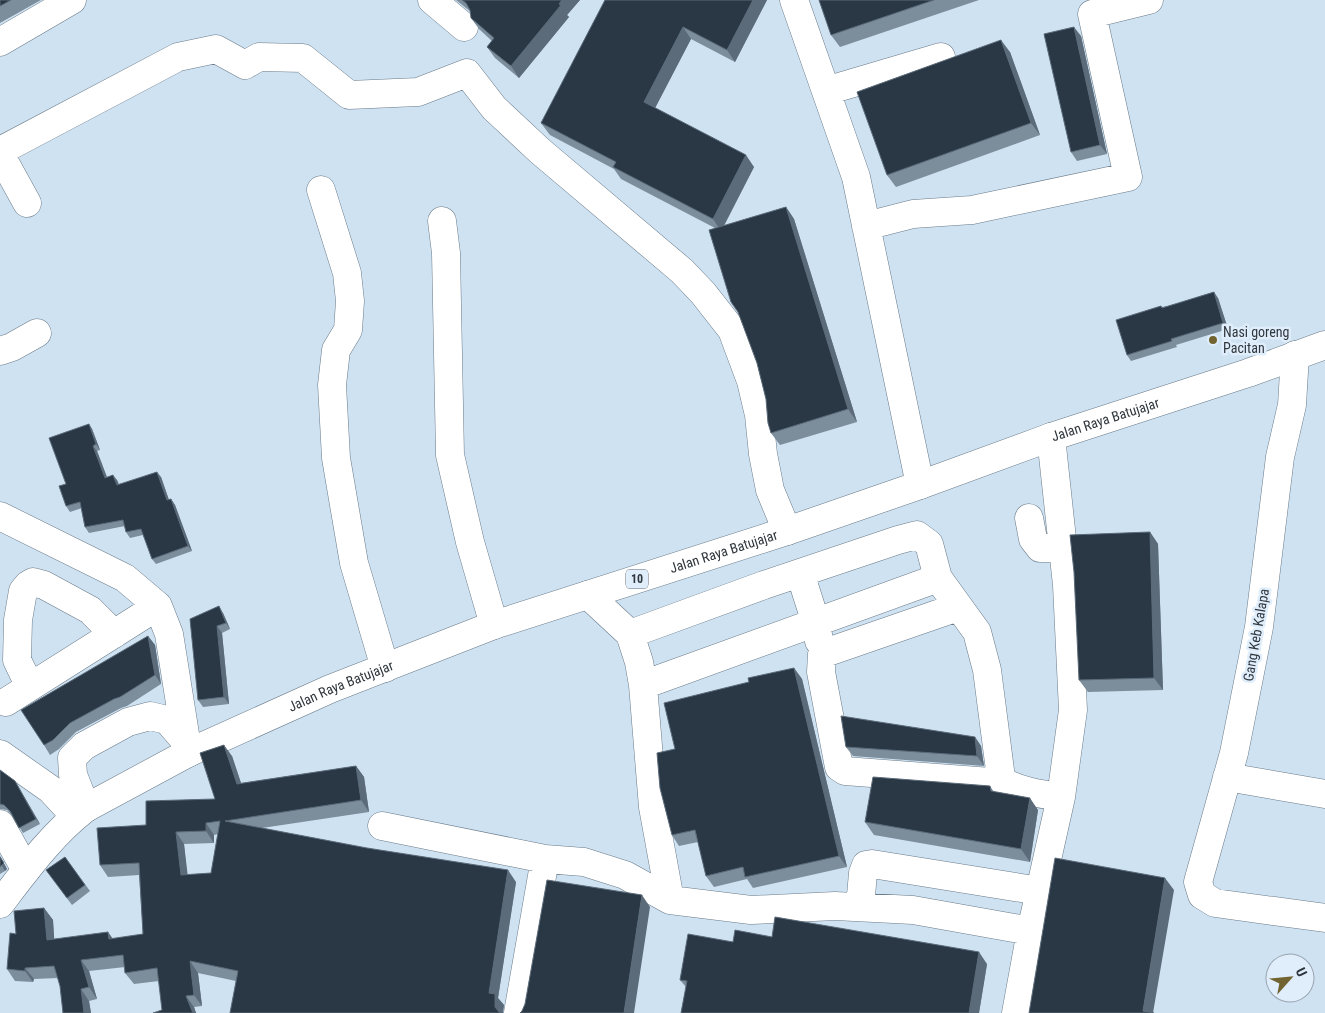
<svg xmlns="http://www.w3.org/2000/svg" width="1325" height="1013" font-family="'Roboto Condensed',sans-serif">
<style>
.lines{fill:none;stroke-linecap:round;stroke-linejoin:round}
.minor-casing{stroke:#697a88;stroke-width:29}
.highway-casing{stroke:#697a88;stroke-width:29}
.minor{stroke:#fff;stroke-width:28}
.highway{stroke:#fff;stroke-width:28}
.wall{fill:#7c8d9c;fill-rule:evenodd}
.shaded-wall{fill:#5c6b79}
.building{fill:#2a3845;stroke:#5c6b79;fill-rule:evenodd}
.poi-dot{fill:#726431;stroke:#e0eefc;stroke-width:2}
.labels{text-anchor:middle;stroke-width:5;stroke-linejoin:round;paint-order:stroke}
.shield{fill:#e0eefc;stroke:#646d76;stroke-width:1}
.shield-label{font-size:12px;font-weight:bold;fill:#2f363c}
.poi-label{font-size:14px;fill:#2f363c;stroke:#e0eefc;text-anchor:start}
.street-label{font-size:14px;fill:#2f363c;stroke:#e0eefc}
</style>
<rect width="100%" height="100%" fill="#cfe2f2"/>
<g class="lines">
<g class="minor-casing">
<path id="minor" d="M432,0L464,27
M794,0L856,177L920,485
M0,42L72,0
M826,91L941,57
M0,151L178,57L216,49L245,65L259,57L303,58L349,95L418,92L467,73L494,108L540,151L682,271L703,293L732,330L751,381L759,415L763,454L770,490L787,531
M0,154L27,203
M321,190L347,273L350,301L348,330L336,350L332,385L336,458L354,563L385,668
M442,221L446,253L450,455L470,542L494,625
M866,226L913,214L972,210L1128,177L1092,14L1149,0
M0,351L12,347L37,333
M1295,355L1292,405L1280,457L1259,627L1234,753L1198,882L1202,895L1215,903L1325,918
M1051,437L1067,585L1073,710L1061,797
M0,516L125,578L158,606L169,634L188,753
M1029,518L1033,539L1040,548H1063
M800,573L816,623L819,641
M588,595L630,634L639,662L643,685L938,578
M958,607L822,654L821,672L839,767L845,771L1004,783
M630,634L764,585L898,540L917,535L929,544L938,578L977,632L987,670L1001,778C1009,790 1046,795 1061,797L1031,931L1016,1013
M643,685L653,807L670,900
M30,687L17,660L18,620L23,591L28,585L33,582L44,585L90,610L114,634
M6,702L158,606
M0,754L50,789L75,816
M1227,777L1325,794
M86,808L73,775L72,758L84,746L128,722L150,716L167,720L187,743
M0,824L26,870
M382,826L545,859L584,862L625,875L670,900L751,910L835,906L913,910L1031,931
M860,907L863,873L866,865L872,864L1040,891
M518,1013L545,859"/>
</g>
<g class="highway-casing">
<g id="highway">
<path id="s1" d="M0,904C26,870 52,834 86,808L188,753L330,689L494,625L787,531L920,485L1051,437L1248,373L1325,345"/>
</g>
</g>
<use href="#minor" class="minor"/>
<use href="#highway" class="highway"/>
</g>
<path class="wall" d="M0,0H41L0,23Z
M456,0H580L567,15L569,17L519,78L495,58L487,47L492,41L479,29L471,18V12Z
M605,0H767L735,62L691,39L655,108L754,167L724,226L786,207L794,219L857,422L780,445L771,433L766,399L757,363L715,228L621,179L614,169L550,135L541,123Z
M819,0H979L840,47L831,35Z
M1081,36L1107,154L1077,161L1071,152Z
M1010,52L1040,135L896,187L887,175Z
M1218,298L1228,329L1176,345L1177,347L1131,361L1127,355L1161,306L1162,307Z
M89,424L92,429L100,450L97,451L107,477L117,480L119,484L161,477L169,500L171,499L175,505L192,551L156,564L152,559L143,535L130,538L126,532L125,526L89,533L85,527L82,508L70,512L66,506V484Z
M1150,532L1158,544L1163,690L1088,692L1079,680Z
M223,613L230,629L222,633L229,704L203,707L198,700L190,619Z
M148,636L155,645L161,684L127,706L121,708L76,732L59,749L50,755L44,745Z
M794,668L802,679L847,867L753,888L747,879L714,887L706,876L698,842L679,846L672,835L675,749L749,682Z
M975,737L981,746L984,766L853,756L846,747Z
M232,756L241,783L356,766L364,777L369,812L262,828L516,882L498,998L504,1005L503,1011L236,981L198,973L202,1006L194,1007L196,1013H153L162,1010L159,981L134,984L125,973V967L89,971L97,999L89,1001L91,1013H63L60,986L58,978L34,979L33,982L15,981L7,969L16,934L44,908L53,920L54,939H113L143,934L139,875L108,877L100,865L146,825L215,799ZM218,834L211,873L187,875L184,844L214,843V835Z
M0,770L18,786L40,824L23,833L12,815L7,810L0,809Z
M990,786L994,792L1038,810L1030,862L874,835L865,822Z
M0,856L7,869L5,871L0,874Z
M65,857L90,891L72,905L46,870Z
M772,937L987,964L979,1013H681L686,987L680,980L733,942Z"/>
<path class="shaded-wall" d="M562,0H580L567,15L569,17L519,78L511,66Z
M753,0H767L735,62L727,50Z
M683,27L691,39L652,114L644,102Z
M1074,27L1081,36L1107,154L1100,145Z
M1001,40L1010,52L1040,135L1031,123Z
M746,155L754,167L721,231L713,219Z
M786,207L794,219L857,422L848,409Z
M1214,292L1218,298L1228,329L1223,323Z
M89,424L92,429L100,450L96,444Z
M93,446L97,451L109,483L105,478Z
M157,472L161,477L171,506L167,500Z
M113,475L117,480L121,491L117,485Z
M171,499L175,505L192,551L188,546Z
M1150,532L1158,544L1163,690L1154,678Z
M219,606L223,613L230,629L226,623Z
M217,626L222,633L229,704L224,697Z
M148,636L155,645L161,684L155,675Z
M794,668L802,679L847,867L839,856Z
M975,737L981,746L984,766L977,756Z
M224,745L232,756L245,795L237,784Z
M356,766L364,777L369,812L361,800Z
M15,781L18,786L40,824L36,819Z
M1030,798L1038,810L1030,862L1021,849Z
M206,823L214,835V843L206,831Z
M176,832L184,844L189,886L181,875Z
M0,856L7,869L5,871L2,866Z
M508,870L516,882L498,998L504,1005L503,1013H500L495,1007L489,993Z
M1165,878L1174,890L1153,1013L1143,1011Z
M642,895L650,907L634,1013H624Z
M44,908L53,920L55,951L47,940Z
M108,932L116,943L109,939Z
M979,952L987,964L979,1013H969Z
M81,960L89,971L97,999L89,987Z
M190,961L198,973L202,1006L194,995Z
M25,968L34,979L33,982L25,971Z
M81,989L89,1001L91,1013H84Z
M186,996L194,1007L196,1013H193Z"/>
<path class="building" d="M0,0H11L0,6Z
M462,0H562L559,4L561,5L511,66L487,47L494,38L471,18L470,10L466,3Z
M605,0H753L727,50L683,27L644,102L746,155L713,219L613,167L616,162L541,123Z
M819,0H934L831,35Z
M1074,27L1100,145L1071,152L1044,34Z
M1001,40L1031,123L887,175L857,92Z
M786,207L848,409L771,433L768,423L766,399L757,363L738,312L731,302L709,230Z
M1214,292L1223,323L1171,339L1172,341L1127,355L1116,320L1161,306L1162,308Z
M89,424L96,444L93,446L105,478L113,475L117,485L157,472L167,500L171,499L188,546L152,559L141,529L126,532L123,520L85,527L80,502L66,506L59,486L66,484L49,438Z
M1150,532L1154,678L1079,680L1074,572L1070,535Z
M219,606L226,623L217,626L224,697L198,700L190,619Z
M148,636L155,675L120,697L114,699L70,723L53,740L44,745L21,710Z
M794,668L839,856L745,877L743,867L706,876L695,830L672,835L660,788L657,753L675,749L664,703L749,682L748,678Z
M841,716L975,737L977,756L846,747Z
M224,745L237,784L356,766L361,800L225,821L367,848L508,870L489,993L495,994V1007L500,1013H230L238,971L190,961L194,995L186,996L193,1013H153L162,1010L157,968L125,973L123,955L81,960L89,987L81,989L84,1013H63L60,986L54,966L25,968V971L7,969L10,933L16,934L14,911L44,908L47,940L108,932L109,939L143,934L139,863L100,865L97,828L146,825V801L215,799L200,753ZM220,821L211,873L181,875L176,832L206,831V823Z
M0,770L15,781L36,819L19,828L10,811L4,805L0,804Z
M873,777L990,786L991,791L1030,798L1021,849L865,822Z
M0,857L4,863L0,867Z
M65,857L85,885L67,898L46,870Z
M1055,858L1165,878L1143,1011L1154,1013H1029Z
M547,880L642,895L624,1013H520L522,1011L525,1004Z
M775,917L979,952L969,1013H681L687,981L680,980L688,934L733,942L735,930L772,937Z"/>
<circle class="poi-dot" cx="1213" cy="340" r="5"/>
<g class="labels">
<rect class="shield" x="626" y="569.5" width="22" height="19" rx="4"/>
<g class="shield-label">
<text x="637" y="583">10</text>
</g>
<g class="poi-label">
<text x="1223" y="337">Nasi goreng<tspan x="1223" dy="16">Pacitan</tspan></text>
</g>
<g class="street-label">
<text dy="5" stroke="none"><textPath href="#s1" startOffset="1222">Jalan Raya Batujajar</textPath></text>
<text dy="5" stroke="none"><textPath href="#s1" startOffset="818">Jalan Raya Batujajar</textPath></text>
<text transform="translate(1256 635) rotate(-80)" y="5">Gang Keb Kalapa</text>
<text dy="5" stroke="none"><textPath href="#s1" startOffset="412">Jalan Raya Batujajar</textPath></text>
</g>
</g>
<g transform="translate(1290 978) rotate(63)"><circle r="24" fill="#e0eefc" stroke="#99a4af"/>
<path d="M0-4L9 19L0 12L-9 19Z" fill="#726431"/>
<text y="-8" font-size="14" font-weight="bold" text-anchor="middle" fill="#2f363c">U</text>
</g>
</svg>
